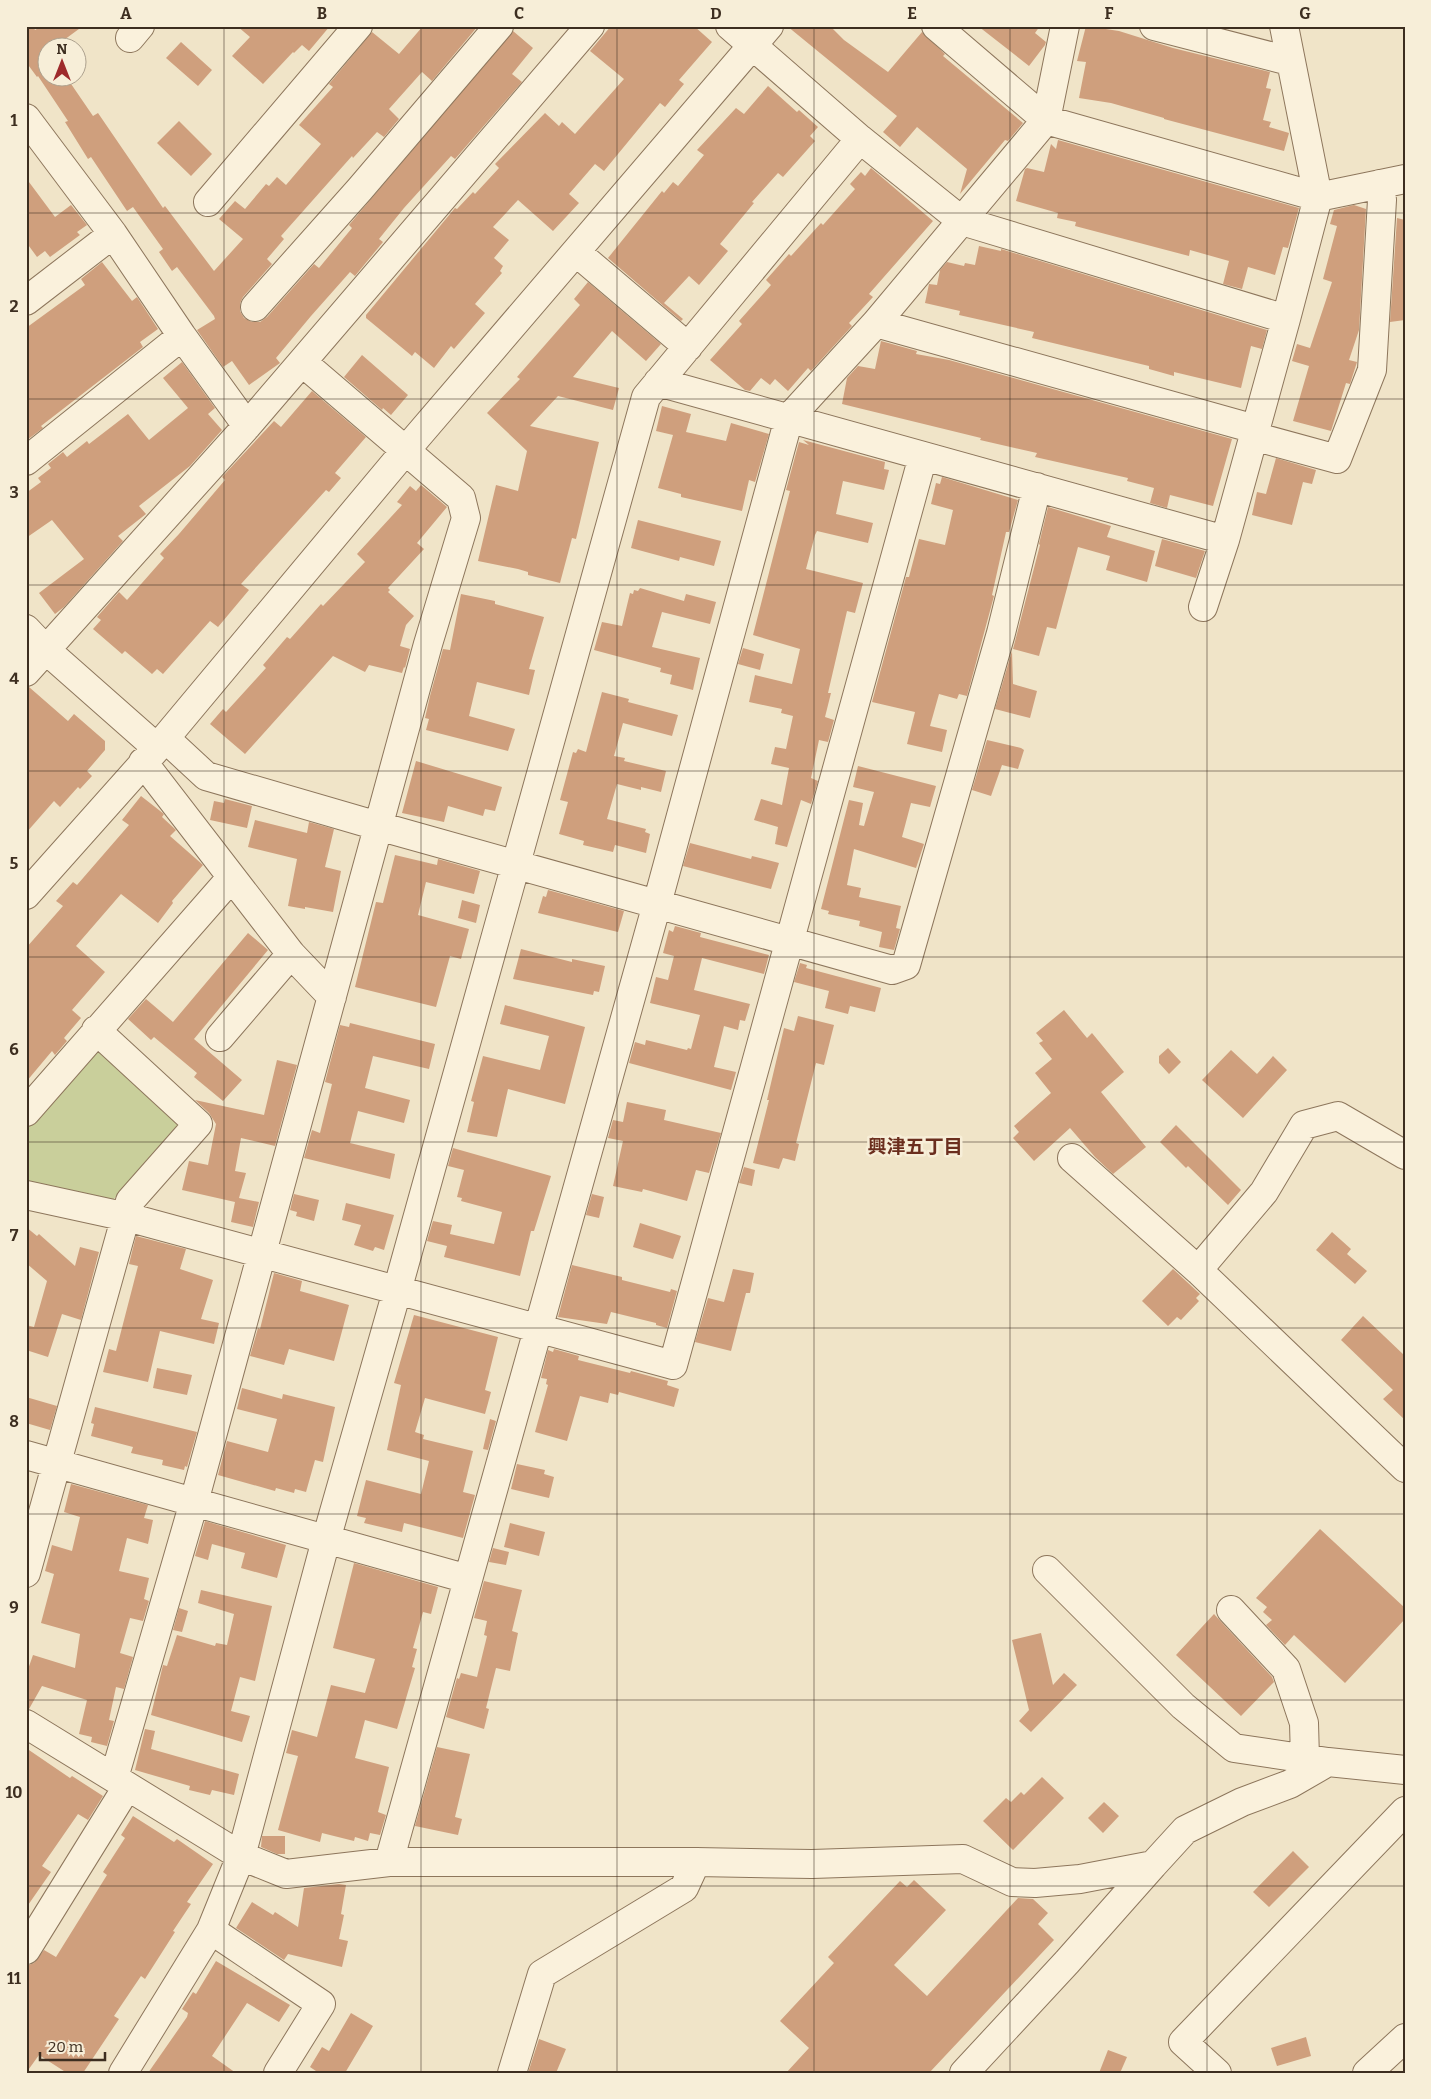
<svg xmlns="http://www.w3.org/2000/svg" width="1431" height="2099" font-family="Bitter,'Noto Sans JP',serif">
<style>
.green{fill:#c9cf9b}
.building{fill:#cf9f7d}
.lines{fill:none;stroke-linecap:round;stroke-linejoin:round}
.minor-casing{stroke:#8d765c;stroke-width:30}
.minor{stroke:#faf1dc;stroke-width:28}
.grid{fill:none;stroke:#3d2e20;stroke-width:1;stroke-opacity:0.55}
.labels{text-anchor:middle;stroke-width:5;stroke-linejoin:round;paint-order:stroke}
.neighbourhood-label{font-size:19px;font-weight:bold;fill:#6b2e1e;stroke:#f7eed8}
.neatline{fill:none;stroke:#3d2e20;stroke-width:2}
.grid-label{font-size:16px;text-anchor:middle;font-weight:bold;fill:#3d2e20}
</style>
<rect width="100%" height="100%" fill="#f0e4c8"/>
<path class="green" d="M96,1046L185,1124L107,1206L26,1186V1126Z"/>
<path class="building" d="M26,26H33L35,30L42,26H83L53,48H47L48,78H67L93,116L98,113L163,208L165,206L214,271L243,239L219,219L235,201L245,209L266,184L269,186L277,177L286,185L321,144L299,125L333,87L329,84L372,32L399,54L423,26H478L432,81L422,72L389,109L399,119L384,137L377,132L353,158L352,156L281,236L284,239L267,259L272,264L243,297L240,303V311L244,318L252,322H260L267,317L314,264L319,268L352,228L349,225L513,31L533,48L512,74L522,82L455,159L451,156L404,208L379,239L383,242L355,276L350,272L311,316L276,358L280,363L249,385L232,361L223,367L197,330L215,319L214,316L177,267L172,271L159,252L163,249L133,207L127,211L91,157L88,159L65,122L68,121L38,76L37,77L26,62Z
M237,26H330L309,51L302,45L294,53L293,52L263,84L232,56L250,37Z
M611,26H694L712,42L679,80L684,84L665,107L660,103L604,171L595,164L569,194L579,203L553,231L518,200L493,227L509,240L494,258L503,266L500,271L502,273L475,304L485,313L454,349L451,346L434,368L415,352L412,356L366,318V315L455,208L457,209L473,192L475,194L499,168L495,164L545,113L559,126L562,122L575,134L624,79L590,51Z
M787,26H830L844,40L888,72L922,32L945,54L943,56L1023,123L1008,141L1005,140L960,194L967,169L917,127L900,147L883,132L897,116Z
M978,26H1040L1035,33L1046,42L1045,45L1029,66Z
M1086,26L1119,31L1173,48L1270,72L1266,88L1271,89L1263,120L1271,122L1269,127L1289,133L1284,151L1164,119V118L1111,103L1079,98L1086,62L1077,61Z
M181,42L212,70L198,86L166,58Z
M768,86L797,112L799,110L818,127L810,136L815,141L783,177L778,173L752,202L754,203L720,244L728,251L699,285L689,276L664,303L683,319L681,321L608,258L662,191L664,193L673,182L678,186L704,155L697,150L736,108L744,114Z
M179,121L212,154L191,176L157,143Z
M1058,140L1299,208L1288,248L1283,247L1275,275L1248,267L1242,289L1223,284L1229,261L1190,250L1189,256L1075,226L1076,222L1057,218L1058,213L1016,201L1025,169L1027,168L1044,172L1051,144L1056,149Z
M871,168L933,221L869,294L873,297L849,323L852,326L811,371L808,368L788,391L775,379L770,385L761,378L750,391L745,390L710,360L742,324L739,321L771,285L766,280L789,254L791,256L821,223L823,225L855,189L850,184L861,172L865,176Z
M26,178L55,217L71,205L87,225L77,232L80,235L50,257L45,251L37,257L26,242Z
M1354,205L1366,209L1359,330L1349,360L1357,362L1350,384L1346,383L1331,431L1293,421L1309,366L1292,361L1297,344L1310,348L1332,282L1323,279L1337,226L1330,224L1334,210Z
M1397,218L1405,220V320L1390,322Z
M979,246L1001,251V249L1267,330L1262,349L1251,346L1241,388L1174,372V376L1149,369V366L1032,338L1034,332L959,315L960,311L925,303L929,284L937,285L940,270L947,262L964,266L965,263L975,265Z
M102,262L132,301L137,297L158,329L140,342L143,347L41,426L43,428L27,440L26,328L85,285L81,279Z
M588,282L661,344L646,361L612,331L573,377L619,388L613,410L558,396L530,426L599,442L576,539L572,538L560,583L528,575V572L518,569L478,561L496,485L518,491L527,451L487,413L520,379L517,377L580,305L574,299Z
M881,341L917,351L916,354L949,360L1232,439L1213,506L1170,495L1167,508L1150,503L1154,488L1127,481L1128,478L1035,457L1037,453L980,440L981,438L842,404L847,378L858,366L875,369Z
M362,355L408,395L391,415L383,408L382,410L344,377Z
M182,362L215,408L208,414L222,430L190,466L139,506L146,514L118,536L123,541L64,607L55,614L39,593L84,559L52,520L26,538V493L41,482L38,478L51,468L48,464L63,452L67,457L87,441L89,444L128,414L149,440L188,408L163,378Z
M312,391L366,437L335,473L341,478L329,492L326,490L241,584L249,590L218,627L210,621L163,674L157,669L152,674L125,651L122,654L93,629L101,620L97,617L119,592L127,600L164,558L160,554L179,534L225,480L222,477L274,421L281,427Z
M662,406L691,414L686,432L726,441L731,423L769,434L755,482L749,480L742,511L681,497V494L658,488L673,435L656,431Z
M803,440L885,462L884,469L889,470L884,490L843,481L836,514L873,523L868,543L817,531L815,535L806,569L863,583L855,613L847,611L828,693H831L825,717L834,720L828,742L819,740L811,778L818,781L811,804L801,800L787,847L775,844L778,827L754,820L761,799L782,805L789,768L771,764L775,747L786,749L793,716L781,713L782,709L749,702L755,675L792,684L800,649L753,635L790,491L786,490L799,442L809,445Z
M1276,458L1316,470L1312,484L1303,482L1292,525L1252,515L1257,492L1266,494Z
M942,477L1018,500L1009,532H1006L992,595L994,596L967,696L959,694L957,699L939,694L930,726L947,730L942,752L907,744L915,712L872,702L906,577H909L919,539L945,545L953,510L931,504L936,483L940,484Z
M421,485L447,507L417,543L424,549L388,588L390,590L388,592L414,616L406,625L400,646L410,649L405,668L404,667L402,673L369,665L365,672L333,656L245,754L210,724L223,709L226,712L266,668L263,665L287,637L290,639L321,604L323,606L365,562L357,554L402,505L397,502L410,486L416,491Z
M1048,507L1111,526L1107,537L1155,551L1147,582L1106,570L1110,556L1078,547L1056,629L1047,627L1039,656L1013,649L1040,545L1039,544Z
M638,520L721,541L714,566L680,557L679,561L631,548Z
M1162,539L1205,551L1196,578L1155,566Z
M640,588L684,601L686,594L716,602L710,624L662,612L652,647L700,658L693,690L670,684L672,675L660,672L661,668L594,650L602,622L622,626L630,593L633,594L634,590L638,591Z
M461,594L495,601V604L544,617L529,669L535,670L529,695L477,682L469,716L515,729L508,751L426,730L429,719L425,718L430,696L443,649L450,650Z
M743,648L764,654L760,670L738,664Z
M1012,651L1013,684L1037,691L1030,718L995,709Z
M26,687H29L68,721L74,714L105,741V750L87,771L92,776L80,789L78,787L60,807L54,801L26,833Z
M602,692L629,699L628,702L678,715L672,736L623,723L614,756L625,758L624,761L666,771L661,792L641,787V790L617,784L607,819L646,829L645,832L650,834L646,853L615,845L613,852L583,845L584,841L559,834L568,802L560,800L573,752L576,753L578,749L586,752Z
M987,740L1021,748L1024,750L1018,769L1002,765L991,796L972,790Z
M416,761L502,787L495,811L485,809L483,816L448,806L444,822L402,813Z
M858,766L936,786L930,807L911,803L902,837L924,844L916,868L854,849L847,885L861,888L859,897L901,906L896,928L900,929L894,950L879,947L882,932L859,926L860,921L828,914L829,911L821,909L849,800L863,803L859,825L864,826L874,792L853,787Z
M141,796L164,814L162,817L176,830L170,836L203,865L172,901L173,903L158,923L121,894L76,946L105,972L72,1010L81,1018L64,1038L67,1041L55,1055L52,1051L26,1082V948L63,906L56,901L73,882L77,885L129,825L122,820Z
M225,799L252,806L247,828L210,820L214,801L224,803Z
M255,820L307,833L309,822L334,829L325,867L341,871L333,912L305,907V909L288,906L297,859L248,847Z
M690,843L751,859L752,856L779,863L771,889L683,866Z
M395,855L437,865L438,859L480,871L474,894L426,882L418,915L469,929L461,959L450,956L436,1007L355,987L376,902L383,903Z
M548,890L624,911L618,932L538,913L543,896L546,897Z
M462,900L480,905L476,923L458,918Z
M675,926L701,933L700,937L769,955L764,974L702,958L694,990L750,1004L745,1021L740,1020L738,1030L724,1026L714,1067L736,1072L731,1090L629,1063L635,1042L645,1045L646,1040L687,1050L688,1048L691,1049L700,1015L650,1003L656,977L668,980L674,956L663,953L669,930L673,932Z
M248,933L268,950L194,1039L242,1080L223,1101L194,1077L197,1073L154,1037L151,1040L128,1019L146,999L173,1022Z
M521,949L572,962V959L605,966L599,992L594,991L593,995L513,979Z
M800,963L807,965L806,968L881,988L875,1012L850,1006L848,1014L825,1008L829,991L794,982Z
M505,1005L585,1027L565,1104L508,1089L497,1137L467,1132L474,1102L471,1101L483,1056L540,1070L549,1036L500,1024Z
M1064,1010L1087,1038L1092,1033L1124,1072L1101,1092L1146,1147L1113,1174L1095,1157L1070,1128L1034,1161L1013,1138L1019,1132L1014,1126L1051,1093L1035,1073L1052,1059L1039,1043L1043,1041L1036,1033Z
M798,1016L834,1025L824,1065L816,1063L796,1143L799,1144L795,1161L783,1158L779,1169L753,1163L769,1100H767L784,1028L794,1031Z
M350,1023L435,1044L429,1069L373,1056L365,1088L410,1100L404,1123L358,1111L350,1143L395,1154L390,1179L304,1158L312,1130L320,1133L332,1084L325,1082L340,1025L349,1027Z
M1168,1048L1181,1062L1169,1074L1159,1063V1056Z
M1231,1050L1257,1074L1273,1056L1287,1070L1243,1118L1202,1080Z
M277,1060L297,1065L275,1146L241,1138L235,1171L246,1173L239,1198L259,1202L253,1227L231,1222L235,1202L182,1190L189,1161L208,1165L216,1124L209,1113L195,1100L264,1115Z
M627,1102L666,1110L664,1120L721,1133L709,1173L696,1170L687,1201L643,1189L642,1192L613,1186L623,1141L608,1138L613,1120L623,1122Z
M1176,1125L1241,1190L1228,1205L1188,1166L1186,1168L1160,1142Z
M453,1148L551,1176L534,1231H531L520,1276L444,1257L447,1246L427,1241L433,1221L452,1225L450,1234L494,1244L502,1212L461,1201L462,1198L457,1197L464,1170L448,1166Z
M744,1167L755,1170L752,1186L739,1183Z
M294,1194L319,1200L314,1221L296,1216L297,1212L290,1210Z
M592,1194L604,1197L599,1218L586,1215Z
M346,1203L394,1215L384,1250L375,1247L373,1251L354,1245L361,1225L342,1220Z
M640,1223L681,1236L673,1259L633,1247Z
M26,1227L37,1236L39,1234L75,1266L80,1247L99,1252L81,1320L62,1314L48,1357L26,1350V1325L34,1327L47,1281L26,1263Z
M1332,1232L1351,1249L1347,1254L1367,1271L1355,1284L1316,1250Z
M136,1236L186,1249L180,1269L213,1280L201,1319L219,1323L214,1344L160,1331L148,1382L103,1372L109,1349L116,1351L138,1266L129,1264Z
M572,1265L622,1277V1280L670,1292L671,1289L677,1291L667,1328L656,1325V1323L611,1312L607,1324L558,1317Z
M733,1269L754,1273L750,1293H746L731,1351L695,1342L708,1298L724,1302Z
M1173,1269L1200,1294L1196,1298L1199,1301L1181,1320L1177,1317L1168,1326L1142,1301Z
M274,1273L302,1281L300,1291L349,1305L334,1361L289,1349L284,1365L250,1356L258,1328L260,1329Z
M414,1315L498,1337L485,1390L491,1392L485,1414L425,1398L415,1432L424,1435L423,1439L473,1451L463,1492L475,1495L463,1538L404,1523L402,1532L364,1523L366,1518L357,1516L366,1480L421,1494L429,1461L387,1450L401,1385L394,1383Z
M1363,1316L1405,1356V1420L1383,1399L1393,1390L1341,1340Z
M554,1349L579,1356L578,1360L630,1373L631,1371L668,1381L667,1385L679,1389L674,1407L619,1392L618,1395L610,1393L608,1403L580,1396L567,1441L535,1432L548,1385L546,1384L547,1379L541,1378L548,1350L553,1352Z
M157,1368L192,1375L187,1395L153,1388Z
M242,1388L282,1399L283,1394L335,1407L323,1462L315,1460L306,1492L295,1489L294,1493L276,1488L275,1491L218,1475L227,1441L268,1452L277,1419L237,1409Z
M26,1397L57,1406L50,1430L26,1423Z
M95,1407L197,1432L187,1467L185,1466L184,1470L162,1465L163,1460L131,1453L133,1447L91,1436L94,1424L91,1423Z
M490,1419L496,1421L488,1450L483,1449Z
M517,1464L545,1470L544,1474L554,1477L549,1498L511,1489Z
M71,1484L148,1505L144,1518L153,1520L148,1544L127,1538L119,1571L149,1578L144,1599L149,1601L143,1621L130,1618L120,1653L133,1657L124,1689L116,1687L109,1720L114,1721L107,1746L91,1742L92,1737L79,1734L87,1700L42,1686L29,1709L26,1708V1675L33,1655L75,1668L80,1634L41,1623L54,1574L45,1571L52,1545L72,1551L80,1517L64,1512Z
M205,1521L286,1545L277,1578L241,1568L245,1553L212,1544L208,1560L195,1556Z
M510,1523L545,1532L539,1556L504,1547Z
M1320,1529L1405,1608V1619L1345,1683L1294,1635L1285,1645L1266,1625L1272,1620L1263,1612L1267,1607L1256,1598Z
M493,1548L509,1552L506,1565L489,1562Z
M354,1563L438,1587L431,1614L423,1612L413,1648L417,1649L412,1667L415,1668L397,1729L365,1720L355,1758L389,1767L378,1812L386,1815L380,1835L370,1833L368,1841L355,1837L354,1841L322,1833L320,1842L278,1830L298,1756L286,1753L292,1730L317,1737L331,1685L365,1693L375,1659L333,1648Z
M484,1581L522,1590L512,1631L518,1633L510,1671L496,1668L486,1708L489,1709L484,1729L446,1717L457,1678L459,1679L461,1673L477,1677L487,1636L484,1635L487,1621L474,1618Z
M201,1590L272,1606L255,1681L240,1677L231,1711L250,1716L242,1742L151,1715L163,1665L167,1666L177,1635L215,1646L216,1643L227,1645L234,1614L198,1603Z
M179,1608L188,1611L182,1632L173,1630Z
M1214,1614L1272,1677L1274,1682L1241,1716L1176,1655Z
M1041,1633L1053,1685L1064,1673L1077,1685L1031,1732L1019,1721L1029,1710L1012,1640Z
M145,1729L155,1731L151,1749L239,1774L234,1795L212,1790L210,1795L189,1790L190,1786L135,1770Z
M437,1747L470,1754L455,1817L462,1819L458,1835L415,1826Z
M26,1748L70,1778L72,1776L103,1796L88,1820L78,1814L42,1866L51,1872L26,1908Z
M1042,1777L1064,1798L1013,1850L983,1821L1006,1798L1011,1802L1021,1792L1024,1795Z
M1104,1802L1119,1816L1103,1833L1088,1818Z
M133,1816L174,1842L177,1839L213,1864L187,1902L191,1904L173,1931L175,1932L145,1979L141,1976L114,2016L119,2019L83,2073H67L39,2055L26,2073V1966L34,1963L44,1950L56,1957L107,1875L103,1872L125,1838L121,1835Z
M262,1836H285V1854H277L261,1847Z
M1293,1851L1309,1867L1269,1907L1253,1892Z
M914,1880L946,1910L894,1965L927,1996L1018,1898L1033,1899L1048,1913L1038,1924L1054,1940L929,2073H786L809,2048L780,2021L834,1963L828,1957L900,1881L907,1887Z
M339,1884L346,1885L341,1914L344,1915L339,1939L348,1941L342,1967L288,1954L284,1960L236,1928L252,1902L273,1915L275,1912L298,1927L304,1888Z
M216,1961L290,2005L279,2022L247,2003L212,2056L236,2073H148L187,2017L188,2013L182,2009L193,1992L196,1994Z
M351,2013L373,2026L345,2073H319L310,2067L322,2047L329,2051Z
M1306,2037L1311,2056L1277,2066L1271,2048Z
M539,2039L566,2049L556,2073H528Z
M1108,2050L1127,2057L1120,2073H1099Z"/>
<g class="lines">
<g class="minor-casing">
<path id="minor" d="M730,26L860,139L962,221L1286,319
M936,26L1046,120L1318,197L1405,179
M1154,26L1289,61
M130,38L140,26
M26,118L113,234L182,336L247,426
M208,202L358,26
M576,252L688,347
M26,301L113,234
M255,307L360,189L499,26
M876,323L1255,429
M658,382L1225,540
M1253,436L1337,459L1372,370L1382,200L1380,184
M26,461L182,336
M1203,607L1225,540L1286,319L1318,197L1284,26
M26,629L46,650L157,748
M26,672L247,426L590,26
M165,738L206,776L378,826L892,970L906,965L1001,633L1037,487
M143,762L291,954L332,997
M26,895L157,748L405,451L769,26
M220,1037L291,954
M26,1112L231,878
M1072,1158L1198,1270L1405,1468
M26,1195L127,1217L673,1365L923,456
M1198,1270L1264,1192L1304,1125L1338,1116L1405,1155
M26,1455L468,1579
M1047,1570L1183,1706L1234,1748L1328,1762L1405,1770
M26,1573L130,1201L198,1124L96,1030
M1231,1610L1286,1669L1304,1723L1305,1759
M26,1724L241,1856L286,1874L389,1862H696L812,1864L963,1859L1012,1882L1035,1883L1080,1879L1153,1865L1185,1830L1242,1802L1290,1784L1328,1762
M114,1778L194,1502L428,644L466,518L461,498L302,362
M389,1862L657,904L789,418L876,323L1046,120L1065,26
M211,1930L321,2004L278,2073
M26,1950L127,1787
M123,2073L211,1930L241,1856L326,1540L397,1291L646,397L860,139
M512,2073L542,1974L684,1888L696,1862
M964,2073L1067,1962L1153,1865
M1217,2073L1183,2042L1405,1811
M1367,2073L1405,2038"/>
</g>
<use href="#minor" class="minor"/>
</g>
<path class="grid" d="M224,26V2073M421,26V2073M617,26V2073M814,26V2073M1010,26V2073M1207,26V2073M26,213H1405M26,399H1405M26,585H1405M26,771H1405M26,957H1405M26,1142H1405M26,1328H1405M26,1514H1405M26,1700H1405M26,1886H1405"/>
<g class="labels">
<g class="neighbourhood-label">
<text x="915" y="1153">興津五丁目</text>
</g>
</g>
<rect width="1431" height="2099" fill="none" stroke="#f7eed8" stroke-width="55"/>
<g transform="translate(62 62)"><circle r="24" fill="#f7eed8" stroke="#ada18e"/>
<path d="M0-4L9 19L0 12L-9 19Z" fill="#9e2a2b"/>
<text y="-8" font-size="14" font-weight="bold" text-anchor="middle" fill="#3d2e20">N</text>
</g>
<path d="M40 2052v8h65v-8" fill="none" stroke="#3d2e20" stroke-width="2.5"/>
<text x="48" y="2052" font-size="15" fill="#3d2e20" stroke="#f7eed8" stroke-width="4" paint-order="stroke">20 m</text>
<rect x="28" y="28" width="1376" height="2044" class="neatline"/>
<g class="grid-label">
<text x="126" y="19">A</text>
<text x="322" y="19">B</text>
<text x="519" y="19">C</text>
<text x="716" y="19">D</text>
<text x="912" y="19">E</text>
<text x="1109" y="19">F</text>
<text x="1305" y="19">G</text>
<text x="14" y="126">1</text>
<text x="14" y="312">2</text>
<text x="14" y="498">3</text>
<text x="14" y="684">4</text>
<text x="14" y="869">5</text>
<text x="14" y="1055">6</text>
<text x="14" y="1241">7</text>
<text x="14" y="1427">8</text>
<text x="14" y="1613">9</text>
<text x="14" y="1798">10</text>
<text x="14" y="1984">11</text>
</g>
</svg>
